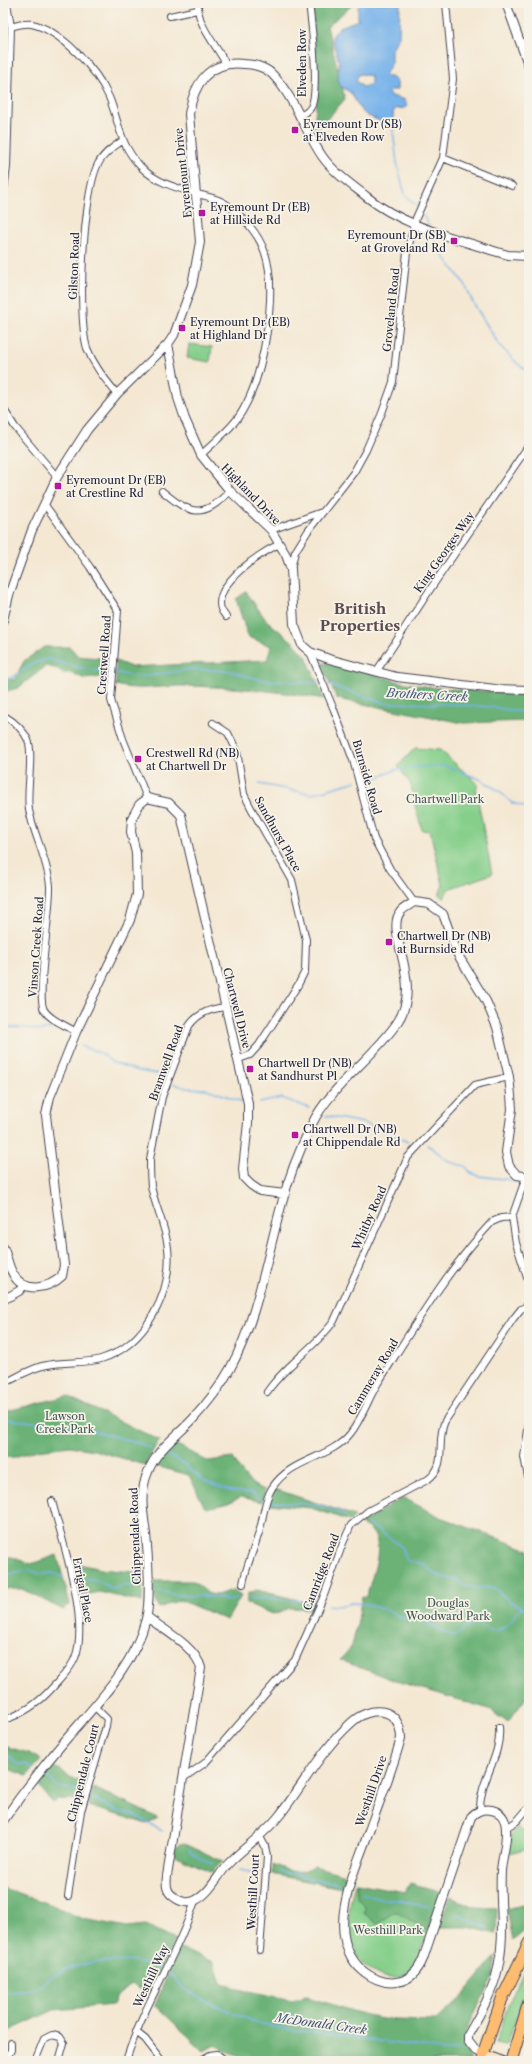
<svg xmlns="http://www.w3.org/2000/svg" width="532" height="2064" font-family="'Libre Caslon Text',serif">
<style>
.green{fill:#86cf8b;stroke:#547863}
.forest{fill:#6cb277;stroke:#476a59}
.water{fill:#79b4ea;stroke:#4e6b92;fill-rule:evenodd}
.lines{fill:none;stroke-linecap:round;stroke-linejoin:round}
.stream{stroke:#79b4ea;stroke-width:1.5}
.minor-casing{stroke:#424052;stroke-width:8}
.tertiary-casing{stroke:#424052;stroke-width:10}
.secondary-casing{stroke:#424052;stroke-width:11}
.motorway-casing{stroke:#424052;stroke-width:13}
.minor{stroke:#fff;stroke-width:6}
.tertiary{stroke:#fff;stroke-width:8}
.secondary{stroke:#fee4c6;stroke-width:9}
.motorway{stroke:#fdbc70;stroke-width:11}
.poi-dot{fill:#b5179e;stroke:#f7f3e8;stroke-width:1.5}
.labels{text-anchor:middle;stroke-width:3.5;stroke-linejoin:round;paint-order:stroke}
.street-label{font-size:11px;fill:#22223b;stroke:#f7f3e8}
.poi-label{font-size:11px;fill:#22223b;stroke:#f7f3e8;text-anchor:start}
.park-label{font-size:11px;fill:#405653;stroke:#f7f3e8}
.water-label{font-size:12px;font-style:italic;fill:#405578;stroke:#f7f3e8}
.district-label{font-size:15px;font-weight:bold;fill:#5d4c4f;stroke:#f7f3e8}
</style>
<rect width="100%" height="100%" fill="#f7f3e8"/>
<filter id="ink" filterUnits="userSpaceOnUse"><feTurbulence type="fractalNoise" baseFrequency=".025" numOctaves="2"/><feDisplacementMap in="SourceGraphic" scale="8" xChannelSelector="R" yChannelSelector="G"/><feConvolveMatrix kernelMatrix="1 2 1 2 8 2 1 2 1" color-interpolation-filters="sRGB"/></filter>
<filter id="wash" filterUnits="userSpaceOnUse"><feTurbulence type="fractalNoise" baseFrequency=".012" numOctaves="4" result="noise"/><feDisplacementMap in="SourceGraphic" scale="16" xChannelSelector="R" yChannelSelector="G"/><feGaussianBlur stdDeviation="0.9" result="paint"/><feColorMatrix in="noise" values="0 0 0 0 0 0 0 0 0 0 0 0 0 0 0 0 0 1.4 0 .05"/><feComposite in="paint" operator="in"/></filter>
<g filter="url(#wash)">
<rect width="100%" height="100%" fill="#f4e8d3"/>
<path class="green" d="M189,344L212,347L210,362L187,358Z
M415,748L440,750L478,784L476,790L492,874L448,889L444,898L439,895L443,885L430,831L422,830L415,806L411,785L398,766Z
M517,1827L529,1836V1849L508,1854L511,1835Z
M355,1883H357L356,1892H442L418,1960C401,1995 360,1973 351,1944C345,1924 350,1902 355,1883Z
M529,1959V1980L507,2045L495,2043L508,2005Z"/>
<path class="forest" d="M312,3H355L327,26L345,99L313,135L317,97Z
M246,592L266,620L293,642L306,656L324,699C279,691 233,687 187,686C164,685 139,692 116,685V661L131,667L267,660L271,646L248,637L236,599Z
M44,647H70L78,656L109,659L107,676L85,679L72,673H63L58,669L46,666L18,688L3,692V677L14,680L24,661Z
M321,663C349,664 374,676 401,682C443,691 487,691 529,693V721L463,723L337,699Z
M67,1396L159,1440L145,1465L94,1450L70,1446L37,1450L11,1458L3,1455V1412Z
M174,1443L207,1461L233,1458C241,1472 249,1486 265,1490L262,1502L241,1497L226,1504L205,1508L189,1475L156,1466Z
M275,1489L355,1516L350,1521L311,1508L269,1504Z
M404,1498L440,1517L529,1550V1570L527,1575L529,1579V1694L508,1722L503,1718H498L492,1710L396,1681L340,1660L352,1646L357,1625L362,1596L367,1597C371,1573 392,1537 361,1524L391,1504Z
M57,1555L70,1604L63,1610L22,1589H3V1557H12L31,1564Z
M71,1562L100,1569L143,1573L142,1602L99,1592L79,1596Z
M153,1581H193L209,1594L217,1595L232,1590L241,1596L227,1620L180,1600L159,1608L154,1595Z
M257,1590L302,1601L320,1599L315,1609L290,1608L273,1614L246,1603L248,1593Z
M3,1746L29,1753L41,1760L27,1776L3,1767Z
M52,1765L66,1775L86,1784L80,1800L58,1799L52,1803L38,1784Z
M94,1788L158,1818L147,1824L88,1806Z
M183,1843L220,1860L223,1861L212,1872L174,1855L175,1847Z
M272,1864C290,1871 296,1876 314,1866L346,1875L342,1888L272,1874Z
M357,1883L405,1892L410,1883L442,1892L428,1931L398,1912H394L378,1923L373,1921L364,1913L365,1907L357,1897Z
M3,1888L50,1904L83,1919L127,1927L146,1925L175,1939L149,1994L131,1984L116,1997L113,2005L54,2010L11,2030L3,2031Z
M450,1897L475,1907L497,1908L496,1934L468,1927H439Z
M529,1900V1925L513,1941L507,1909L526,1904Z
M178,1948L214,1962L221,1982L233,1988L293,2000L307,1997L366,2015L395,2020L436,2021L461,1998L496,1956L493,1976L466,2031L463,2043L471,2061H252L231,2054L215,2045L204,2051L155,2005Z"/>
<path class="water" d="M361,3H400L399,36L391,51V64L385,75L393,78L397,82V90H390L389,95L405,100L407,106L404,108L395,109L393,113L394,124L389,125L366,115L361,110L351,93L339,85L338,80L339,61L332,40L333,35L340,27L358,20V7ZM361,74L371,76V84L363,87L356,81L358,75Z"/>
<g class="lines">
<path class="stream" d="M392,123L397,163L405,195L419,208
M423,215L429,226
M433,235L445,258L466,286L471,299L499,345L519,365L529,372
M114,672L133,676H146L192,669L230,671L262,680L318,683
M3,683L36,662L48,659L76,667L107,672
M327,684L385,703L449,704L491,707L529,713
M363,780L376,778L395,770L415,767L446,766L480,779L499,791L512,803L529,808
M259,784L312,794L356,781
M3,1027L27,1028L41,1031L51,1028
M81,1046L101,1053L112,1062L139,1071L159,1074
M174,1084L186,1088L207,1089L243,1102
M260,1103L282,1098L309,1108
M326,1116L364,1123L387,1133
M393,1135L408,1142
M427,1145C435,1149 440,1155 447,1160C453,1164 458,1164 465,1166C468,1168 468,1171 471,1173C485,1180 503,1176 517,1182
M3,1419L76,1426L138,1443L150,1448
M165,1454L183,1463L204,1481L230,1491L252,1493L260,1499
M273,1502L316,1504L346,1515
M368,1524C373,1526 402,1546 403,1549C405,1554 404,1557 408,1561L424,1564L434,1574L441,1577L456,1579L464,1585L478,1588L488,1587L497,1590L509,1601L529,1610
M3,1574L10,1575L27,1570L42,1574L52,1573L63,1577
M75,1579H94L113,1589L125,1585L139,1587
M159,1591L177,1595L217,1597L227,1601L238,1598
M247,1599L266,1598L312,1602
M328,1605L339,1606L351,1603L366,1604L389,1611L403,1618L417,1617L451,1635H457L465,1628L476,1623C481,1625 485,1629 490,1630C505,1634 513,1616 521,1608
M3,1756H9L18,1764H25L34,1768
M45,1774L58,1787L72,1789L79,1792
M94,1799L117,1811L133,1814L162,1831
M189,1850L199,1858L214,1863
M239,1870L258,1873
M279,1872L298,1874L311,1879L333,1882L339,1886
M362,1893L380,1899L399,1900L422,1906H429
M457,1914L488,1928
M169,1974L183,1988L200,1998L240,2016L271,2027L431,2048L442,2052L459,2050
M3,1993C12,1990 25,1993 34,1989C41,1985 47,1979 54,1975C82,1960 134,1955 162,1970"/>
</g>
</g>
<g filter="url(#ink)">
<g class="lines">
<g class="minor-casing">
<path id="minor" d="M198,3C196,24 217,46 226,64
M170,16L197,10
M11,27C17,25 25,23 32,24C62,31 97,70 109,97C120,124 119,144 141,167C156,183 180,189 201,195C209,197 219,199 226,204C242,215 259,234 265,253C278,291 264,373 244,408C235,426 216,440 201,455
M299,117C304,114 310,111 312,105C319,83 312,27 309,3
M443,158L512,186
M3,197L7,167L11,27L7,3
M117,394C105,379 94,366 87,348C77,316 83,193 98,164C103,154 113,147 122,141
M3,408L15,427L57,477
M162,491C190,514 202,520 230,491
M45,505L90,567L118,611L111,700L123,739L147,798
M271,530L322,512
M291,569L295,552L308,531L354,472L366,450L382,413L393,382L407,252L416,218L443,158L453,79L446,3
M226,617C225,615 222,612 221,609C213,584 261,552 280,544
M310,652L334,710L353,760L374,839L390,869L414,902
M376,672L431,588L529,445
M3,715C13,721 23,729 28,740C34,754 26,792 29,810C34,836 48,860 50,886C51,910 36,996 44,1010C51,1021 66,1025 76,1032
M213,723L228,733L237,751L244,794L251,808L292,880L306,940L305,971L298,985L259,1045L250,1055L239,1059
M512,1217L516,1243L529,1284
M512,1217L526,1177
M11,1380C22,1374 34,1367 47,1365C65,1361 84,1364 101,1359C146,1345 173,1292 168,1248C166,1227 155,1207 151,1186C150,1177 150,1168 150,1159L162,1097L189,1026C198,1013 210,1009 225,1007
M267,1392C285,1365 315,1348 334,1321L408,1157L475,1085L509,1077
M529,1423L524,1457L529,1482
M243,1584C246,1565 255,1548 260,1529C264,1515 264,1500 272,1488C291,1458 330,1459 350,1434C362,1419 368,1399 378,1383C413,1328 447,1270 492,1222L501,1218L512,1217
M3,1720C24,1714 39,1703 53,1687C61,1678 71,1669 75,1658C90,1621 62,1541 52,1501
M182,1779L205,1763L295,1660L323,1598L343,1543L351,1525L368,1511L427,1480C449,1465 435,1442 445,1421L513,1319L521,1309L529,1305
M480,1810C479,1781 502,1756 499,1727
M506,1828L517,1821L529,1807
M260,1837L265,1846L267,1857L260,1950
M68,1896L81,1811L106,1726L107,1719L95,1707
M136,2032L145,2039L162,2061
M5,2061L11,2050V2043
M35,2061L44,2039L52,2035L60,2037L64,2043L59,2061
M126,2061C143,2005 177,1956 195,1901
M200,2061L210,2055L217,2054L226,2061"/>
</g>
<g class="tertiary-casing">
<path id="tertiary" d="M506,3L529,67
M168,344L178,398L185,419L201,455L230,491L271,530L286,555L291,569L294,624L302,645L310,652L329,659L397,677L495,689L529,690
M3,620L9,595L32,530L57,477L87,430L117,394L168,344L174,335L192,285L200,242L189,114C194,83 209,60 244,64C253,64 265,67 272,74C293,95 305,131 322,156C333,172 352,185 367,197C403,226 451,237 494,251L508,255L529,256
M3,1247C7,1255 8,1266 13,1274C24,1294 48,1289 62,1276L64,1265L46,1115L50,1097L76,1032L130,920L137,894L136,853L131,832L132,818L139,805L147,798L169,803L181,815L248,1103V1123L243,1169L244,1178L251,1185L260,1191L285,1194
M3,1300L19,1291L24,1285
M147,1617C164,1630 196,1647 201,1668L167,1876C166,1884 166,1892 174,1897C180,1902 189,1904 196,1900C210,1893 218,1875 228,1864C244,1847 264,1835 279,1816C303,1785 322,1749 351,1723C370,1705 400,1706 401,1738C392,1772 378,1805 366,1839C352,1878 324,1937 363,1971C372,1978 384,1984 397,1982C410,1980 418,1971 423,1959L471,1817C480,1806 501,1807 505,1822C509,1837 502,1856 501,1871C499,1905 506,1933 498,1968C493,1992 480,2014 468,2035V2041L475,2050L483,2054L481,2061
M3,1821C23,1792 45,1764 68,1737C98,1702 134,1666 146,1619C151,1600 148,1554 146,1534C143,1513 139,1492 148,1472C156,1450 176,1437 192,1420C206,1405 220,1387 230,1369C258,1317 266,1259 282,1203C289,1176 300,1149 312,1124C330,1087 373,1058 397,1023C425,981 383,932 401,911C404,908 410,905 414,902L429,904L443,914L458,955L486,1001L497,1027L509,1077L511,1095L512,1109L506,1152L509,1166L517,1175L529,1177"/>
</g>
<g class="secondary-casing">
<path id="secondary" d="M483,2054L501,2061"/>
</g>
<g class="motorway-casing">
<path id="motorway" d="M483,2054L502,1999L529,1943
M511,2061L529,2002"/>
</g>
<use href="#minor" class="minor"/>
<use href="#tertiary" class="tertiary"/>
<use href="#secondary" class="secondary"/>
<use href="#motorway" class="motorway"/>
</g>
</g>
<g class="poi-dot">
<rect x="291" y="126" width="8" height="8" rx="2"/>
<rect x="198" y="209" width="8" height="8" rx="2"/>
<rect x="450" y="237" width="8" height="8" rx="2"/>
<rect x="178" y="324" width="8" height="8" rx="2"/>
<rect x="54" y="482" width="8" height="8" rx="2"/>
<rect x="134" y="755" width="8" height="8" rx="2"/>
<rect x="385" y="938" width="8" height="8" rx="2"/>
<rect x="246" y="1065" width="8" height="8" rx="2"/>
<rect x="291" y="1131" width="8" height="8" rx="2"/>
</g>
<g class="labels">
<g class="street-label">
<text transform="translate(302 63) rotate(-90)" y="4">Elveden Row</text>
<text transform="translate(183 173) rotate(-96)" y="4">Eyremount Drive</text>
<text transform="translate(74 266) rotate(-88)" y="4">Gilston Road</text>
<text transform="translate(391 310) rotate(-84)" y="4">Groveland Road</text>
<text transform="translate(251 494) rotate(46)" y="4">Highland Drive</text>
<text transform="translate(444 552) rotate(-55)" y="4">King Georges Way</text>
<text transform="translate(104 655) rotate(-86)" y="4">Crestwell Road</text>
<text transform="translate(367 777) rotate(74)" y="4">Burnside Road</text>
<text transform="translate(278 834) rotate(61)" y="4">Sandhurst Place</text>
<text transform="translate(36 947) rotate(-86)" y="4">Vinson Creek Road</text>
<text transform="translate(237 1008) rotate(76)" y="4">Chartwell Drive</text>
<text transform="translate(166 1063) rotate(-70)" y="4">Bramwell Road</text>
<text transform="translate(369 1218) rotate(-66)" y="4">Whitby Road</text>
<text transform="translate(373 1377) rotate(-59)" y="4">Cammeray Road</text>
<text transform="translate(135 1536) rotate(-92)" y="4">Chippendale Road</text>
<text transform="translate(321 1572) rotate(-69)" y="4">Camridge Road</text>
<text transform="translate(83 1590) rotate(79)" y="4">Errigal Place</text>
<text transform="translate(83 1773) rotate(-76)" y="4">Chippendale Court</text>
<text transform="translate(371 1791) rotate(-71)" y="4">Westhill Drive</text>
<text transform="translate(253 1892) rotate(-87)" y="4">Westhill Court</text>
<text transform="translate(151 1976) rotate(-65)" y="4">Westhill Way</text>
</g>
<g class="poi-label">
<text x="303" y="128">Eyremount Dr (SB)<tspan x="303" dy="13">at Elveden Row</tspan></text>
<text x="210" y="211">Eyremount Dr (EB)<tspan x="210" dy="13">at Hillside Rd</tspan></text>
<text x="446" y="239" text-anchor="end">Eyremount Dr (SB)<tspan x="446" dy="13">at Groveland Rd</tspan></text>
<text x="190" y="326">Eyremount Dr (EB)<tspan x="190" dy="13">at Highland Dr</tspan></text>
<text x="66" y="484">Eyremount Dr (EB)<tspan x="66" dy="13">at Crestline Rd</tspan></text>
<text x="146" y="757">Crestwell Rd (NB)<tspan x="146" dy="13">at Chartwell Dr</tspan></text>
<text x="397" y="940">Chartwell Dr (NB)<tspan x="397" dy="13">at Burnside Rd</tspan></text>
<text x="258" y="1067">Chartwell Dr (NB)<tspan x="258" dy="13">at Sandhurst Pl</tspan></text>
<text x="303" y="1133">Chartwell Dr (NB)<tspan x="303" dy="13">at Chippendale Rd</tspan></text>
</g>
<g class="park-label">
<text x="445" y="803">Chartwell Park</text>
<text x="65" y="1420">Lawson<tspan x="65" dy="13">Creek Park</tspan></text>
<text x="448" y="1607">Douglas<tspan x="448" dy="13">Woodward Park</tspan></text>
<text x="388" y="1934">Westhill Park</text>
</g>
<g class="water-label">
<text transform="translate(427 695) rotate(3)" y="4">Brothers Creek</text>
<text transform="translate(321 2024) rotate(8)" y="4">McDonald Creek</text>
</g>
<g class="district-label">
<text x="360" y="614">British<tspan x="360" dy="17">Properties</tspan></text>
</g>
</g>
<rect width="532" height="2064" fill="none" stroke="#f7f3e8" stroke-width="16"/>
</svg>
